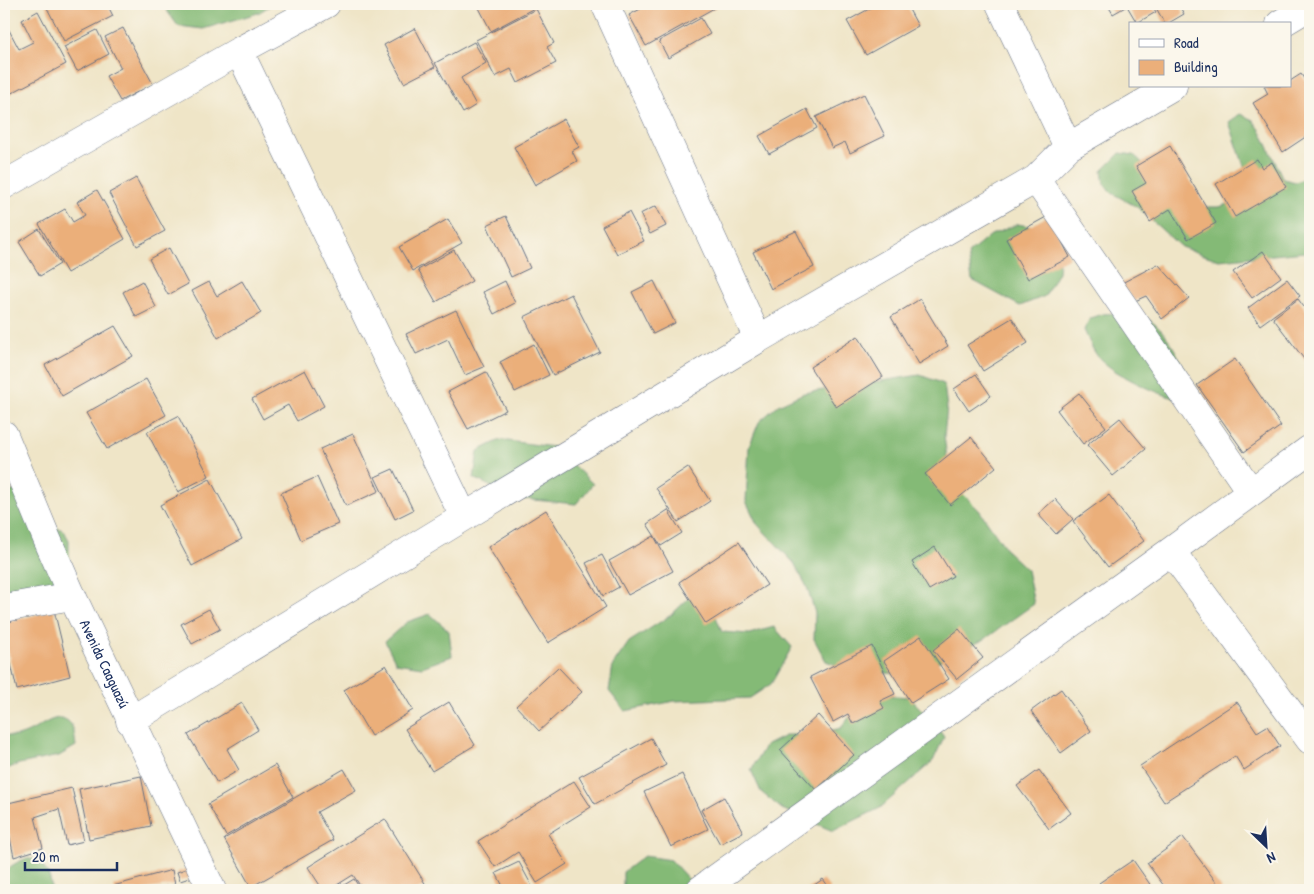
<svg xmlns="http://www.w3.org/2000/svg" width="1314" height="894" font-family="'Patrick Hand',sans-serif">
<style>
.forest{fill:#84ba76;stroke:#50746a}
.building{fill:#ebaf7a}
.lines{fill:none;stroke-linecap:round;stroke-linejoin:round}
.minor-casing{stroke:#656f83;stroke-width:29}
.tertiary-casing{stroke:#656f83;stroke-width:29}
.minor{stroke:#fff;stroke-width:28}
.tertiary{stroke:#fff;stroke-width:28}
.labels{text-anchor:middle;stroke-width:4.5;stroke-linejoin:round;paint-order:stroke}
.street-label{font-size:15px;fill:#1b2f5e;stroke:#fbf7ec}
</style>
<rect width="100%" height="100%" fill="#fbf7ec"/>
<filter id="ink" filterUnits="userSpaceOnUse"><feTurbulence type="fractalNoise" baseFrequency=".02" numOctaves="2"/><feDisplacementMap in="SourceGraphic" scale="10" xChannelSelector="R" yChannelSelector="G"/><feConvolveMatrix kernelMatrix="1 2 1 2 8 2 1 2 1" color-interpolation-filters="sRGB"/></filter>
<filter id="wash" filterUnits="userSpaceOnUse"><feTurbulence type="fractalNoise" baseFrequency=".0096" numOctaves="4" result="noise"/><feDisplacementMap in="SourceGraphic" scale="20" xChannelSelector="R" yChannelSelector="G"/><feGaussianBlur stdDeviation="1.12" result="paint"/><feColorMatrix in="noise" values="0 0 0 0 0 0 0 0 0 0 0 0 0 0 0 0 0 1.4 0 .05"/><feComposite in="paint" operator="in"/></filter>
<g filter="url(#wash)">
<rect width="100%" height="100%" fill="#efe5c7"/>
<path class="forest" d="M162,4H273L258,13L203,29L178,26Z
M1240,114L1253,120L1261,131L1283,179L1296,182L1310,177V249L1305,252L1219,260L1181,247L1137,207L1112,193L1104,184L1102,171L1120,153L1134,155L1154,174L1174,207H1219L1245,199L1246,172L1229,122Z
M1018,224L1046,230L1060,251L1058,272L1045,296L1020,306L972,280L968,254L991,235Z
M1118,313C1126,315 1143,316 1149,320C1170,333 1181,362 1190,383L1180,400C1158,394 1109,373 1096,354C1091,347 1088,338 1084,330L1090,318L1102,314Z
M920,375L944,384L947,408L944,436L948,466L958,489L979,510L1009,553L1027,570L1034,604L985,639L927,667L901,674L852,671L826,661L814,639L815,613L807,587L794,563L757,524L746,501L749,447L759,422L778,405L804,393Z
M500,440L554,447L593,484L576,504L513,498L474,478L478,451Z
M4,489L17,492L51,524L64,531L69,540V560L53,582L36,591L4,595Z
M690,597L713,609L722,632L749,634L774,627L792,647L771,684L750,698L675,701L625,711L609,691L613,665L629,642L671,615Z
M430,614L449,631L452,656L422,667L396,663L385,641L407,622Z
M882,695L909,697L929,717L944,737L933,761L880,808L833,831L782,809L761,792L751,770L765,746L787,735H814L841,728L858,706Z
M61,718C75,721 74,734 76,746L59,756L19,764L4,770V734C18,742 36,727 49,721C53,719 57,718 61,718Z
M644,856L671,860L690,881L675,890H623V872Z
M27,858L41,861C45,873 52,875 51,890H4C4,885 2,877 5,873C8,866 20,861 27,858Z"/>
<g id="blocks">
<path class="building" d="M45,4H107L113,16L64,41Z
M477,4H539L540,5L491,31Z
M650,4H715L716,7L646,46L629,15Z
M878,4H906L918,26L866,55L847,21Z
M1107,4H1151L1156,12L1137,23L1127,6L1113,14Z
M1154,4H1178L1184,14L1167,24H1165Z
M536,9L554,43L547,47L556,63L518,83L511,69L495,77L476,40Z
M38,11L66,64L4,97V33L9,30L19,49L33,42L22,20Z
M701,18L710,34L668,58L659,41Z
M123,28L153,84L120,101L106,76L121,68L105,37Z
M415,28L435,67L404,83L384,45Z
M97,30L109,54L77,71L64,47Z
M474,42L486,63L461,78L476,105L463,113L435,63Z
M1301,74L1310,88V134L1283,152L1253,103L1268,94L1264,86H1290V81Z
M864,94L885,136L850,153L845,142L832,148L816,117Z
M807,109L817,128L769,154L759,136Z
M564,119L579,147L572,151L577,161L535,185L514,147Z
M1170,146L1216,223L1188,239L1170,209L1150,222L1132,191L1146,183L1136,166Z
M1257,159L1262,168L1272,162L1286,187L1235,217L1216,184Z
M136,178L165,231L137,246L109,193Z
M97,190L125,239L67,273L39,224L65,209L73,222L85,215L77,202Z
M656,206L666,226L650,234L640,214Z
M629,212L644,241L617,254L602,226Z
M506,216L530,268L511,277L487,225Z
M1048,216L1070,257L1028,279L1006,239Z
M448,219L462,243L413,271L399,247Z
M39,229L60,264L40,276L19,242Z
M796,231L814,267L771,289L753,252Z
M169,248L188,284L168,295L149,259Z
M454,250L472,281L436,302L418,270Z
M1263,251L1281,277L1252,298L1233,272Z
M1158,264L1189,298L1162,319L1146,296L1135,301L1120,284Z
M1287,279L1300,296L1260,325L1248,308Z
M142,281L156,307L136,317L123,292Z
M242,281L261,313L218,338L192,291L209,282L217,296Z
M505,281L515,303L494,314L483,292Z
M654,281L675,323L653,334L632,292Z
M571,294L600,352L553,375L524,317Z
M920,299L948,346L919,364L891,317Z
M1298,299L1310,315V367L1273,318Z
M456,310L484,367L465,375L448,339L416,354L406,334Z
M1012,318L1028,343L983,371L967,345Z
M115,326L133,356L62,396L45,365Z
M858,336L883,377L836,407L810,367Z
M534,344L549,375L515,392L500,362Z
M1235,359L1281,426L1244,452L1197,385Z
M305,370L324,406L297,421L288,405L263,419L252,399Z
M486,372L506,410L468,429L448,392Z
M976,374L991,396L969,411L954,389Z
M146,379L166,415L107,449L86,413Z
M1079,393L1106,427L1083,444L1057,410Z
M178,416L209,476L178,492L147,432Z
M1120,418L1146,449L1113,476L1087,445Z
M353,434L379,491L346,506L320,449Z
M971,437L996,467L950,505L925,474Z
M688,467L710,501L678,522L656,488Z
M393,469L413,510L395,519L375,477Z
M317,477L338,524L301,540L281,493Z
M210,479L242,539L192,566L160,505Z
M1109,495L1144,541L1108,567L1073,521Z
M1055,499L1073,519L1056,534L1038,514Z
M546,510L606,607L548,643L488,547Z
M668,510L682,533L661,546L647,524Z
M654,536L673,571L628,595L609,561Z
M739,542L767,585L706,624L679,582Z
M935,547L953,576L929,590L912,562Z
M602,555L619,587L603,596L586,563Z
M209,609L220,629L192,644L181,624Z
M54,610L70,676L17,690L4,634V623Z
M959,629L983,658L957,679L933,650Z
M921,636L949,679L911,703L884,661Z
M872,646L895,694L880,701L884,708L853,724L848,714L833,722L810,677Z
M386,665L413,710L371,736L344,690Z
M558,667L582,692L539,731L516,706Z
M1061,689L1091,731L1061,753L1031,711Z
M449,702L475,745L432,771L405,729Z
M1237,702L1257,732L1267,726L1280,746L1244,770L1235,756L1164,802L1140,766Z
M242,703L258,730L227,749L239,770L217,783L188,735Z
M818,715L854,755L816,790L780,750Z
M651,738L666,765L595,804L579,777Z
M275,765L293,797L226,836L208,804Z
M344,769L356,790L317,812L333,840L251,887L224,839Z
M1039,770L1071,813L1049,829L1017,786Z
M682,774L708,829L671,847L644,792Z
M141,776L151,826L89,839L79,789Z
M574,781L591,807L548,834L567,864L537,883L518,852L495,867L478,841Z
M72,788L84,841L67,845L59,809L35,817L43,848L14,857L4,809V804Z
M724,797L743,832L720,844L701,810Z
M385,819L426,885L417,890H363L353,875L329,890H323L308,867Z
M1183,837L1222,890H1167L1147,863Z
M1133,860L1154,890H1104L1099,883Z
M519,862L534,890H505L496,873Z
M188,868L193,877L180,881L177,872Z
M172,870L175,885L141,890H115L113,886Z
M354,879L361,890H336Z
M823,879L831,890H807Z"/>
</g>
</g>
<g filter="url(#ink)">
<use href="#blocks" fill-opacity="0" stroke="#656f83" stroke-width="1"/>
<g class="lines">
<g class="minor-casing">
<path id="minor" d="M605,4L758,339
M1000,4L1068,147
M1280,24L1310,6
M239,51L464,517
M1036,179L1251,492
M4,185L239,51L326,4
M1171,551L1310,740
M4,608L72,596
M130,721L464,517L758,339L1036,179L1068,147L1173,86
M700,890L1171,551L1310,449"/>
</g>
<g class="tertiary-casing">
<g id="tertiary">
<path id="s1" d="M4,435L47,539L72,596L212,890"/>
</g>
</g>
<use href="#minor" class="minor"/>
<use href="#tertiary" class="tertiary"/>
</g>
</g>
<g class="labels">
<g class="street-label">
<text dy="5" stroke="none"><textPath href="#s1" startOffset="250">Avenida Caaguazú</textPath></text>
</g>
</g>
<rect width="1314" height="894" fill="none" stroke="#fbf7ec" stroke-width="20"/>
<rect x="1129" y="22" width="162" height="65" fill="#fbf7ec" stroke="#a1a7b3"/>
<rect x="1139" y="39" width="25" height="8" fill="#ffffff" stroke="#a1a7b3"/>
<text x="1174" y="48" font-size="15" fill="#1b2f5e">Road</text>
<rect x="1139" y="60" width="25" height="15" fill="#ebaf7a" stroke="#a1a7b3"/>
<text x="1174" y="72" font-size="15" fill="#1b2f5e">Building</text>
<g transform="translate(1266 846) rotate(155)" stroke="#fbf7ec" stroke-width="4" paint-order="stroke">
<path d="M0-4L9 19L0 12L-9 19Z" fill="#1b2f5e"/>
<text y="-8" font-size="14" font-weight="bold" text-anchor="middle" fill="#1b2f5e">N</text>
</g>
<path d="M25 862v8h92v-8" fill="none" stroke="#1b2f5e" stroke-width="2.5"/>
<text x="32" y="862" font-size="15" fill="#1b2f5e" stroke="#fbf7ec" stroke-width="4" paint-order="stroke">20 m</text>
</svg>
